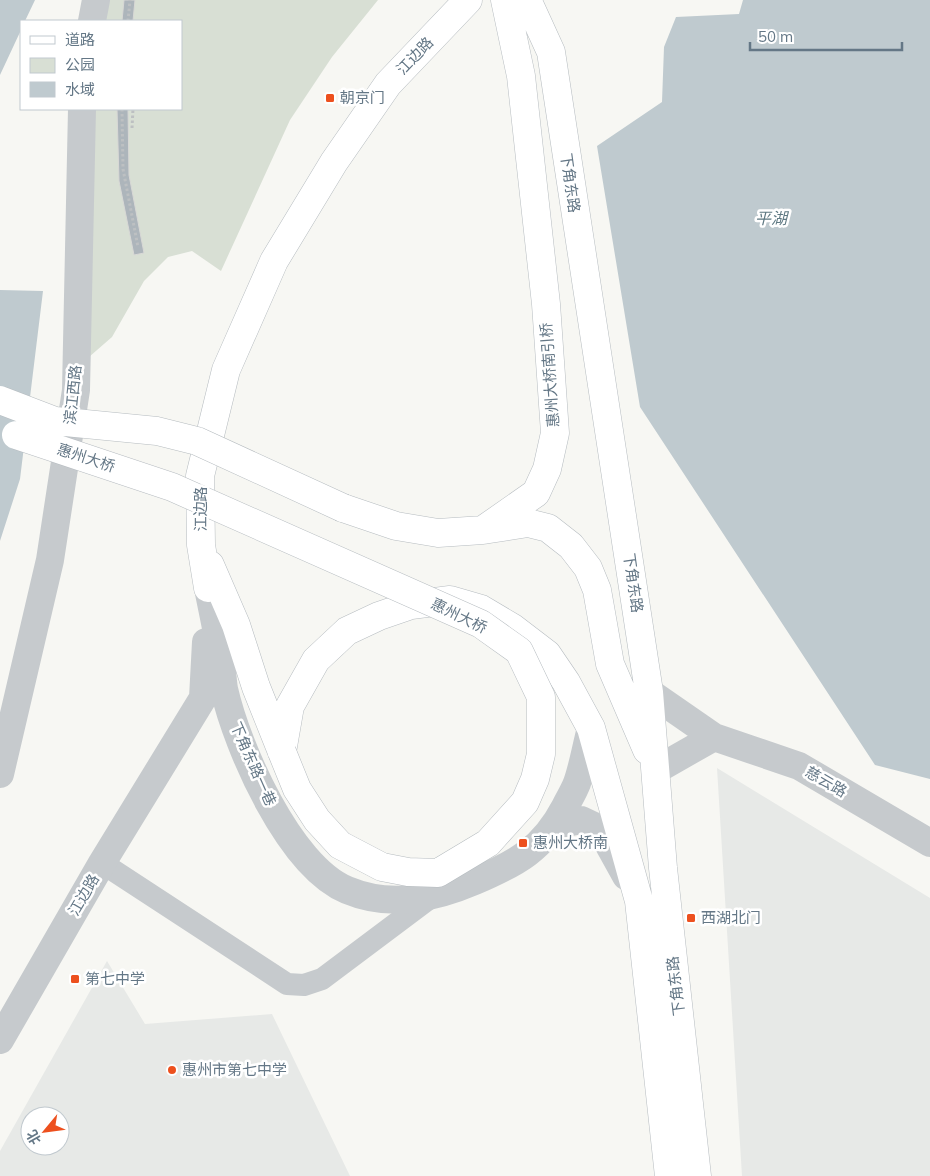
<svg xmlns="http://www.w3.org/2000/svg" width="930" height="1176" font-family="Mulish,'Noto Sans SC',sans-serif">
<style>
.built{fill:#e7e9e7;fill-rule:evenodd}
.green{fill:#d8dfd4}
.water{fill:#bfcacf}
.building{fill:#adb5bb;stroke:#d8d8d6}
.lines{fill:none;stroke-linecap:round;stroke-linejoin:round}
.secondary-casing{stroke:#b6bcc0;stroke-width:29}
.path{stroke:#bdc0c2;stroke-width:3;stroke-dasharray:2.5 2.5;stroke-linecap:butt}
.minor{stroke:#c6cacd;stroke-width:22}
.tertiary{stroke:#c6cacd;stroke-width:28}
.secondary{stroke:#fff;stroke-width:28}
.secondary-bridge-casing{stroke:#b6bcc0;stroke-width:29;stroke-linecap:butt}
.secondary-bridge{stroke:#fff;stroke-width:28}
.poi-dot{fill:#ed501e;stroke:#fff;stroke-width:2}
.labels{text-anchor:middle;stroke-width:5;stroke-linejoin:round;paint-order:stroke}
.street-label{font-size:15px;fill:#647786;stroke:#fff}
.poi-label{font-size:15px;fill:#647786;stroke:#fff;text-anchor:start}
.water-label{font-size:16px;font-style:italic;fill:#5f7983;stroke:#fff}
</style>
<rect width="100%" height="100%" fill="#f7f7f3"/>
<path class="built" d="M717,768L930,898V1176H742Z
M107,961L145,1024L272,1014L350,1176H0V1151ZM30,1116H60V1146H30Z"/>
<path class="green" d="M108,0H378L332,57L290,120L221,271L192,251L168,257L144,281L112,337L89,357L93,109H181V21H103Z"/>
<path class="water" d="M0,0H35L25,21H21V30L0,75Z
M743,0H930V779L875,765L640,407L597,146L662,102L664,47L676,17L739,14Z
M0,290L43,291L20,479L0,541Z"/>
<path class="building" d="M124,0H135L133,21H122Z
M117,109H128L129,175L144,253L134,255L119,181Z"/>
<g class="lines">
<g class="secondary-casing">
<path id="secondary" d="M525,0L530,6L551,52L649,692L663,868L697,1176
M343,508L396,526L438,533L483,530L528,523L548,528L571,546L588,568L597,590L610,664L647,750
M483,530L536,493L547,469L555,433L546,304L521,76L505,0
M210,565L236,625L256,687L282,752
M208,588L201,545L200,476L226,370L274,261L334,162L388,84L468,0
M282,752L290,706L316,660L347,631L379,616L411,605L450,600L481,609L513,628L547,654L566,682L591,728L639,901L669,1176"/>
</g>
<path class="path" d="M128,21L130,0
M122,109L123,169L138,247
M132,128L133,109"/>
<path class="minor" d="M102,863L287,984L304,985L322,979L430,898"/>
<path class="tertiary" d="M92,21L96,0
M208,588C212,609 217,630 220,651C222,664 222,677 224,689C237,747 289,866 347,890C390,908 433,899 475,881C517,863 543,849 565,807C569,799 574,791 577,783C583,766 586,747 591,728
M649,692L714,737L799,766L930,843
M656,770L714,737
M0,774L50,560L76,390L82,109
M556,825L581,820L600,829L626,876
M0,1040L102,863L203,698L206,642"/>
<use href="#secondary" class="secondary"/>
<g class="secondary-bridge-casing">
<path id="secondary-bridge" d="M0,400L55,421L157,431L197,441L343,508
M16,435L172,487L481,624L519,651L541,697V754L535,779L525,802L488,843L438,873L408,872L382,867L340,845L317,820L297,789L282,752"/>
</g>
<use href="#secondary-bridge" class="secondary-bridge"/>
</g>
<g class="poi-dot">
<rect x="325" y="93" width="10" height="10" rx="2.5"/>
<rect x="518" y="838" width="10" height="10" rx="2.5"/>
<rect x="686" y="913" width="10" height="10" rx="2.5"/>
<rect x="70" y="974" width="10" height="10" rx="2.5"/>
<circle cx="172" cy="1070" r="5"/>
</g>
<g class="labels">
<g class="street-label">
<text transform="translate(415 56) rotate(-46)" y="5">江边路</text>
<text transform="translate(570 183) rotate(82)" y="5">下角东路</text>
<text transform="translate(550 375) rotate(-94)" y="5">惠州大桥南引桥</text>
<text transform="translate(73 395) rotate(-84)" y="5">滨江西路</text>
<text transform="translate(86 458) rotate(18)" y="5">惠州大桥</text>
<text transform="translate(201 509) rotate(-90)" y="5">江边路</text>
<text transform="translate(633 583) rotate(82)" y="5">下角东路</text>
<text transform="translate(459 616) rotate(26)" y="5">惠州大桥</text>
<text transform="translate(253 764) rotate(66)" y="5">下角东路一巷</text>
<text transform="translate(826 782) rotate(30)" y="5">慈云路</text>
<text transform="translate(84 895) rotate(-60)" y="5">江边路</text>
<text transform="translate(676 986) rotate(-97)" y="5">下角东路</text>
</g>
<g class="poi-label">
<text x="340" y="103">朝京门</text>
<text x="533" y="848">惠州大桥南</text>
<text x="701" y="923">西湖北门</text>
<text x="85" y="984">第七中学</text>
<text x="182" y="1075">惠州市第七中学</text>
</g>
<g class="water-label">
<text x="771" y="224">平湖</text>
</g>
</g>
<rect x="20" y="20" width="162" height="90" fill="#ffffff" stroke="#c1c9cf"/>
<rect x="30" y="36" width="25" height="8" fill="#ffffff" stroke="#c1c9cf"/>
<text x="65" y="45" font-size="15" fill="#647786">道路</text>
<rect x="30" y="58" width="25" height="15" fill="#d8dfd4" stroke="#c1c9cf"/>
<text x="65" y="70" font-size="15" fill="#647786">公园</text>
<rect x="30" y="82" width="25" height="15" fill="#bfcacf" stroke="#c1c9cf"/>
<text x="65" y="95" font-size="15" fill="#647786">水域</text>
<g transform="translate(45 1131) rotate(241)"><circle r="24" fill="#ffffff" stroke="#c1c9cf"/>
<path d="M0-4L9 19L0 12L-9 19Z" fill="#ed501e"/>
<text y="-8" font-size="14" font-weight="bold" text-anchor="middle" fill="#647786">北</text>
</g>
<path d="M750 42v8h152v-8" fill="none" stroke="#647786" stroke-width="2.5"/>
<text x="758" y="42" font-size="15" fill="#647786" stroke="#ffffff" stroke-width="4" paint-order="stroke">50 m</text>
</svg>
